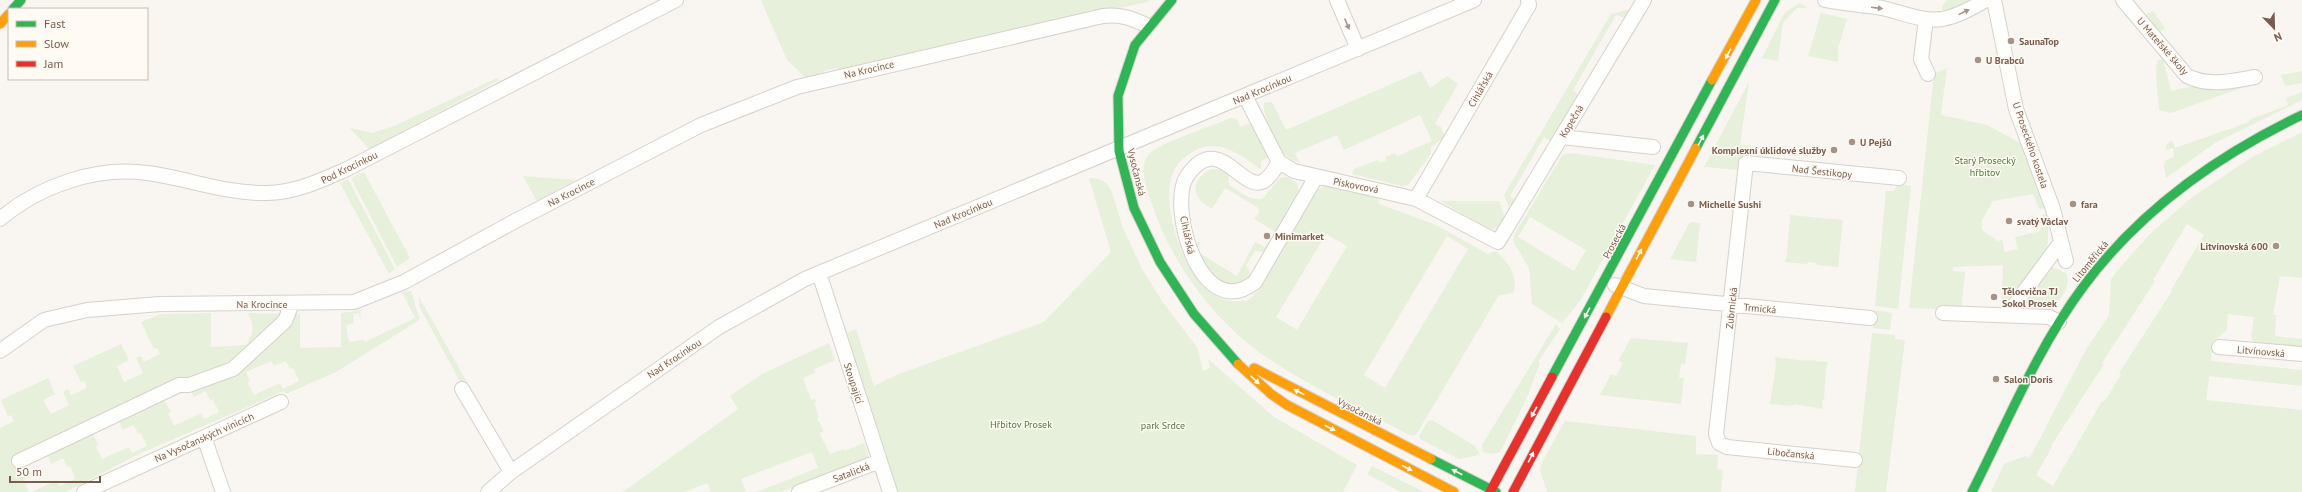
<svg xmlns="http://www.w3.org/2000/svg" width="2302" height="492" font-family="'PT Sans',sans-serif">
<style>
.green{fill:#e7f0db;fill-rule:evenodd}
.lines{fill:none;stroke-linecap:round;stroke-linejoin:round}
.street-casing{stroke:#d7d1cb;stroke-width:16}
.fast-casing{stroke:#d9d2cb;stroke-width:11}
.slow-casing{stroke:#d9d2cb;stroke-width:11}
.jam-casing{stroke:#d9d2cb;stroke-width:11}
.street{stroke:#fefefd;stroke-width:14}
.fast{stroke:#30b455;stroke-width:9}
.slow{stroke:#ff9f0a;stroke-width:9}
.jam{stroke:#e5322d;stroke-width:9}
.oneway{fill:#a8958b}
.oneway2{fill:#fffaf3}
.poi-dot{fill:#a69286;stroke:#fffaf3;stroke-width:1.5}
.labels{text-anchor:middle;stroke-width:3;stroke-linejoin:round;paint-order:stroke}
.poi-label{font-size:10px;font-weight:bold;fill:#7a5c4d;stroke:#fffaf3;text-anchor:start}
.street-label{font-size:10px;fill:#7a5c4d;stroke:#fffaf3}
.park-label{font-size:10px;fill:#537a41;stroke:#fffaf3}
</style>
<rect width="100%" height="100%" fill="#f9f5f0"/>
<path class="green" d="M761,0H1149L1147,2L922,51L839,72L838,68L823,71L824,75L807,79L787,60Z
M1947,0H1972L1952,10L1942,12V6Z
M1800,3L1807,8H1797L1783,23L1778,61L1762,58L1785,12Z
M1630,9L1625,18L1616,15L1573,90L1579,95L1551,141L1544,137L1510,196L1517,201L1512,209L1509,207L1504,195L1611,14Z
M2153,11L2165,28L2157,34L2145,15Z
M1821,13L1847,19L1838,48V62L1808,56Z
M2163,59L2171,91L2196,85L2261,81L2171,113L2159,110L2156,74L2157,60Z
M1947,68L1941,115L1987,125L2020,143L2023,141L2045,208L2039,209L2033,194L1993,201L1981,222L1982,230L1998,241L2002,240L2005,252L2018,249L2015,237L2040,231V228L2043,227L2042,215L2047,214L2049,221L2047,252L2007,307L2001,311L2003,265L1953,267V271L1965,272L1961,310L1909,308L1934,74Z
M1421,71L1430,88L1447,76L1458,84L1435,124L1441,127L1445,137L1431,147V154L1408,185L1402,186L1352,174L1354,169L1378,160L1380,163L1387,160L1385,157L1395,153L1397,156L1432,141L1420,115L1344,150L1337,135L1295,153L1300,163C1294,161 1288,158 1283,153C1275,144 1262,114 1264,103L1272,102L1286,130Z
M2302,71V83L2285,86L2281,75Z
M497,78L499,80L369,149L350,128L372,133L394,126Z
M1749,82L1740,145L1752,146L1751,158H1741L1739,170L1704,167Z
M2302,92V100L2215,143L2166,178L2164,166L2165,161L2174,157L2173,148L2165,150L2167,144L2172,140L2175,148L2249,122V120L2288,105L2286,98Z
M1231,118L1236,119L1241,127L1252,122L1269,157L1261,161V170C1244,156 1218,138 1196,150C1187,155 1178,161 1174,171C1156,205 1191,307 1239,301C1242,300 1246,301 1248,300C1252,298 1256,292 1259,289L1315,192L1325,185L1378,197L1379,204L1436,225L1488,254L1496,251C1508,262 1519,276 1513,293L1499,295L1416,435L1412,436C1363,411 1312,388 1266,357C1215,322 1171,263 1152,204C1147,190 1137,166 1150,153C1160,143 1215,125 1231,118ZM1326,234L1347,246L1297,330L1276,317ZM1447,236L1468,249L1385,388L1364,375Z
M2302,132V278L2280,276L2273,315H2276L2275,336L2302,339V347L2253,342L2251,335L2254,317L2228,314L2227,330L2213,342L2211,361L2302,370V386L2209,376L2206,400L2302,410V492H1991L2004,464L2025,456L2029,458L2033,452L2084,353L2109,315L2111,279L2118,270L2150,234L2191,198L2252,157ZM2187,224L2204,235L2171,290L2172,291L2119,373L2121,375L2104,402L2102,401L2053,486L2036,475L2052,447L2051,446L2104,364L2102,363L2155,281L2153,280Z
M1571,153L1655,165L1580,301L1562,323L1532,304L1529,268L1513,241L1515,233L1563,154ZM1530,217L1586,250L1574,271L1518,237Z
M1212,169L1221,170L1228,174L1229,185C1238,190 1254,205 1264,197L1280,178L1288,177L1298,184L1299,193L1273,237L1274,231L1254,219L1260,211L1257,207L1225,188L1212,209C1192,198 1188,180 1212,169Z
M364,172L410,258L397,267L351,178Z
M523,176L576,180L537,201Z
M1089,178L1099,179L1106,183L1111,190L1123,228L1142,269L1164,304L1197,347L1203,371L1210,368L1208,359L1274,417L1357,465L1343,492H1112L1109,480L1112,492H896L847,333L856,329L874,386L896,375L1044,322L1111,252Z
M348,179L395,269L389,274L340,183Z
M1899,184L1911,186L1898,309L1875,306L1886,191H1894L1896,187Z
M1440,201H1499L1505,217L1499,226L1493,229L1488,228Z
M1790,215L1843,220L1838,267L1817,265V263L1808,262L1807,264L1785,262L1787,255Z
M1690,222L1700,223L1696,262L1670,259Z
M1270,240L1272,241L1265,252L1255,251L1246,265L1251,275L1250,278C1243,283 1235,286 1226,284C1213,280 1192,256 1197,242H1201L1196,251L1237,276L1255,242L1265,247Z
M2050,266L2066,273C2073,287 2058,300 2051,312L2024,311L2020,306Z
M411,291C415,300 415,309 420,318L418,321L336,372L286,394L284,391L139,454L66,492H32L57,480L60,486L75,479L70,466L67,467L63,458L51,464L47,453L88,432L94,436L98,445L96,447L102,459L129,447L132,453L147,446L141,433L138,434L134,425L122,430L119,420L161,399L166,403L171,412L168,413L174,426L201,413L204,419L219,412L213,399L210,400L206,391L194,397L191,391L280,333L296,313L300,314V348L341,347V313L363,310L360,312L361,321L359,313L353,314L354,323L346,325L349,342L364,340L365,345V342L415,318L402,292ZM271,361L274,366L286,361L290,369L293,368L299,381L283,389L280,383L254,395L247,382L250,381L246,372Z
M418,295L472,391L463,387L420,308Z
M1874,310L1892,313L1890,330L1873,328Z
M211,313V347L246,345C254,335 255,323 247,313L279,314L280,316L234,360L188,377L174,379L17,453L16,457L26,479L24,480L29,492H0V428L14,421L11,415L8,416L1,400L48,378L55,394L43,400L51,414L69,405L63,392L68,389L71,395L87,388L84,381L81,382L73,366L121,344L129,360L117,366L124,382L143,373L136,358L141,356L144,362L160,354L157,348L154,349L141,322L161,314Z
M1556,324L1560,329L1538,362L1540,363L1525,402L1500,452L1491,454L1483,452L1482,445Z
M1872,333L1895,335V339L1905,340L1886,492H1855Z
M1631,338L1688,343L1685,364H1681L1679,378H1684L1681,404L1600,395L1611,374L1616,376L1623,363L1618,361Z
M829,343L835,360L814,369L815,373L803,378L811,400L815,399L816,403H814L819,417L817,418L824,431L819,433L830,454L843,449L844,451L864,443L869,457L781,492H756L818,468L812,452L741,479L746,492H711L707,483L684,492H623L738,409L730,396L762,374Z
M1775,357L1805,361V360L1828,362L1826,369L1824,400H1822L1823,409L1793,404V406L1770,404L1776,366Z
M1432,420L1475,446L1480,455L1459,459L1420,439L1419,436L1428,421Z
M1565,421L1696,436V454L1718,455L1717,469L1723,470L1721,492H1547L1540,470L1542,462Z
M1372,466L1424,492H1401L1367,474Z"/>
<g class="lines">
<g class="street-casing">
<path id="street" d="M1337,0L1358,49
M1825,0C1844,4 1863,5 1882,8C1901,12 1922,22 1942,19C1958,16 1972,8 1986,0
M1994,0L2016,109L2053,209L2066,261
M2123,0L2187,76C2209,87 2232,81 2255,77
M1926,19L1921,59L1928,74
M1245,96L1279,162L1294,171L1416,199L1498,242L1644,0
M1562,137L1653,147
M1279,162C1275,169 1270,177 1264,181C1242,194 1219,129 1187,176C1167,207 1201,325 1255,282L1316,177
M1416,199L1529,5L1528,0
M0,219C39,186 96,166 147,173C187,178 225,194 267,193C294,193 320,181 345,170L676,0
M819,273L890,492
M1615,285L1644,296L1870,318
M1943,313L2049,317L2059,322
M2007,315L2061,242
M2219,347L2302,354
M0,351L44,320L87,310L160,304L354,302L404,282L517,220L701,125L797,87L1103,16C1120,14 1131,18 1146,25
M462,389L511,472
M204,437L223,492
M1855,460L1727,447L1719,443L1716,434L1746,163L1899,178
M19,461L179,385H189L233,369L285,321L292,303
M84,492L281,402
M488,492L511,472L719,327L805,279L1474,0
M799,492L880,461"/>
</g>
<g class="fast-casing">
<path id="fast" d="M1172,0L1135,45L1118,96L1119,151L1134,208L1160,262L1194,314L1238,364
M13,9L21,0
M1696,148L1775,0
M1552,377L1712,80
M1431,459L1496,492
M1972,492C2007,423 2037,349 2083,287C2140,210 2216,156 2302,115"/>
</g>
<g class="slow-casing">
<path id="slow" d="M0,24L9,14
M1712,80L1756,0
M1606,317L1696,148
M1238,364L1271,394L1287,405L1454,492
M1254,368L1431,459"/>
</g>
<g class="jam-casing">
<path id="jam" d="M1490,492L1552,377
M1513,492L1606,317"/>
</g>
<use href="#street" class="street"/>
<use href="#fast" class="fast"/>
<use href="#slow" class="slow"/>
<use href="#jam" class="jam"/>
</g>
<defs><path id="oneway-solid" d="M-6-.8H1V-3.2L6.5 0L1 3.2V.8H-6Z"/></defs>
<g class="oneway">
<use href="#oneway-solid" transform="translate(1877 8) rotate(7)"/>
<use href="#oneway-solid" transform="translate(1964 12) rotate(-26)"/>
<use href="#oneway-solid" transform="translate(1347 24) rotate(67)"/>
</g>
<g class="oneway2">
<use href="#oneway-solid" transform="translate(1728 54) rotate(118)"/>
<use href="#oneway-solid" transform="translate(1701 140) rotate(-62)"/>
<use href="#oneway-solid" transform="translate(1639 254) rotate(-62)"/>
<use href="#oneway-solid" transform="translate(1587 313) rotate(118)"/>
<use href="#oneway-solid" transform="translate(1255 380) rotate(43)"/>
<use href="#oneway-solid" transform="translate(1299 392) rotate(-153)"/>
<use href="#oneway-solid" transform="translate(1534 412) rotate(119)"/>
<use href="#oneway-solid" transform="translate(1330 428) rotate(27)"/>
<use href="#oneway-solid" transform="translate(1531 457) rotate(-62)"/>
<use href="#oneway-solid" transform="translate(1407 468) rotate(27)"/>
<use href="#oneway-solid" transform="translate(1457 472) rotate(-153)"/>
</g>
<g class="poi-dot">
<circle cx="2011" cy="41" r="4"/>
<circle cx="1978" cy="60" r="4"/>
<circle cx="1852" cy="142" r="4"/>
<circle cx="1834" cy="150" r="4"/>
<circle cx="1691" cy="204" r="4"/>
<circle cx="2073" cy="204" r="4"/>
<circle cx="2009" cy="221" r="4"/>
<circle cx="1267" cy="236" r="4"/>
<circle cx="2276" cy="246" r="4"/>
<circle cx="1994" cy="297" r="4"/>
<circle cx="1996" cy="379" r="4"/>
</g>
<g class="labels">
<g class="poi-label">
<text x="2019" y="45">SaunaTop</text>
<text x="1986" y="64">U Brabců</text>
<text x="1860" y="146">U Pejšů</text>
<text x="1826" y="154" text-anchor="end">Komplexní úklidové služby</text>
<text x="1699" y="208">Michelle Sushi</text>
<text x="2081" y="208">fara</text>
<text x="2017" y="225">svatý Václav</text>
<text x="1275" y="240">Minimarket</text>
<text x="2268" y="250" text-anchor="end">Litvínovská 600</text>
<text x="2002" y="295">Tělocvična TJ<tspan x="2002" dy="12">Sokol Prosek</tspan></text>
<text x="2004" y="383">Salon Doris</text>
</g>
<g class="street-label">
<text transform="translate(2163 46) rotate(49)" y="4">U Mateřské školy</text>
<text transform="translate(869 69) rotate(-13)" y="4">Na Krocínce</text>
<text transform="translate(1262 89) rotate(-23)" y="4">Nad Krocínkou</text>
<text transform="translate(1480 89) rotate(-60)" y="4">Cihlářská</text>
<text transform="translate(1571 121) rotate(-59)" y="4">Kopečná</text>
<text transform="translate(2031 145) rotate(71)" y="4">U Proseckého kostela</text>
<text transform="translate(349 167) rotate(-26)" y="4">Pod Krocínkou</text>
<text transform="translate(1822 171) rotate(6)" y="4">Nad Šestikopy</text>
<text transform="translate(1137 172) rotate(76)" y="4">Vysočanská</text>
<text transform="translate(1356 185) rotate(11)" y="4">Pískovcová</text>
<text transform="translate(571 192) rotate(-27)" y="4">Na Krocínce</text>
<text transform="translate(963 213) rotate(-23)" y="4">Nad Krocínkou</text>
<text transform="translate(1188 235) rotate(78)" y="4">Cihlářská</text>
<text transform="translate(1614 241) rotate(-62)" y="4">Prosecká</text>
<text transform="translate(2090 261) rotate(-51)" y="4">Litoměřická</text>
<text x="262" y="308">Na Krocínce</text>
<text transform="translate(1731 308) rotate(-84)" y="4">Zubrnická</text>
<text transform="translate(1760 308) rotate(5)" y="4">Trmická</text>
<text transform="translate(2261 351) rotate(5)" y="4">Litvínovská</text>
<text transform="translate(674 358) rotate(-34)" y="4">Nad Krocínkou</text>
<text transform="translate(854 383) rotate(72)" y="4">Stoupající</text>
<text transform="translate(1360 411) rotate(27)" y="4">Vysočanská</text>
<text transform="translate(204 437) rotate(-24)" y="4">Na Vysočanských vinicích</text>
<text transform="translate(1791 453) rotate(6)" y="4">Libočanská</text>
<text transform="translate(851 472) rotate(-21)" y="4">Satalická</text>
</g>
<g class="park-label">
<text x="1985" y="164">Starý Prosecký<tspan x="1985" dy="12">hřbitov</tspan></text>
<text x="1021" y="428">Hřbitov Prosek</text>
<text x="1163" y="429">park Srdce</text>
</g>
</g>
<rect x="8" y="8" width="140" height="72" fill="#fffaf3" stroke="#cabbb1"/>
<rect x="16" y="21" width="20" height="6" fill="#30b455" stroke="#cabbb1"/>
<text x="44" y="28" font-size="12" fill="#7a5c4d">Fast</text>
<rect x="16" y="41" width="20" height="6" fill="#ff9f0a" stroke="#cabbb1"/>
<text x="44" y="48" font-size="12" fill="#7a5c4d">Slow</text>
<rect x="16" y="61" width="20" height="6" fill="#e5322d" stroke="#cabbb1"/>
<text x="44" y="68" font-size="12" fill="#7a5c4d">Jam</text>
<g transform="translate(2274 28) rotate(157)" stroke="#fffaf3" stroke-width="3" paint-order="stroke">
<path d="M0-3L7 15L0 10L-7 15Z" fill="#7a5c4d"/>
<text y="-6" font-size="11" font-weight="bold" text-anchor="middle" fill="#7a5c4d">N</text>
</g>
<path d="M10 476v6h90v-6" fill="none" stroke="#7a5c4d" stroke-width="2"/>
<text x="16" y="476" font-size="12" fill="#7a5c4d" stroke="#fffaf3" stroke-width="3" paint-order="stroke">50 m</text>
</svg>
